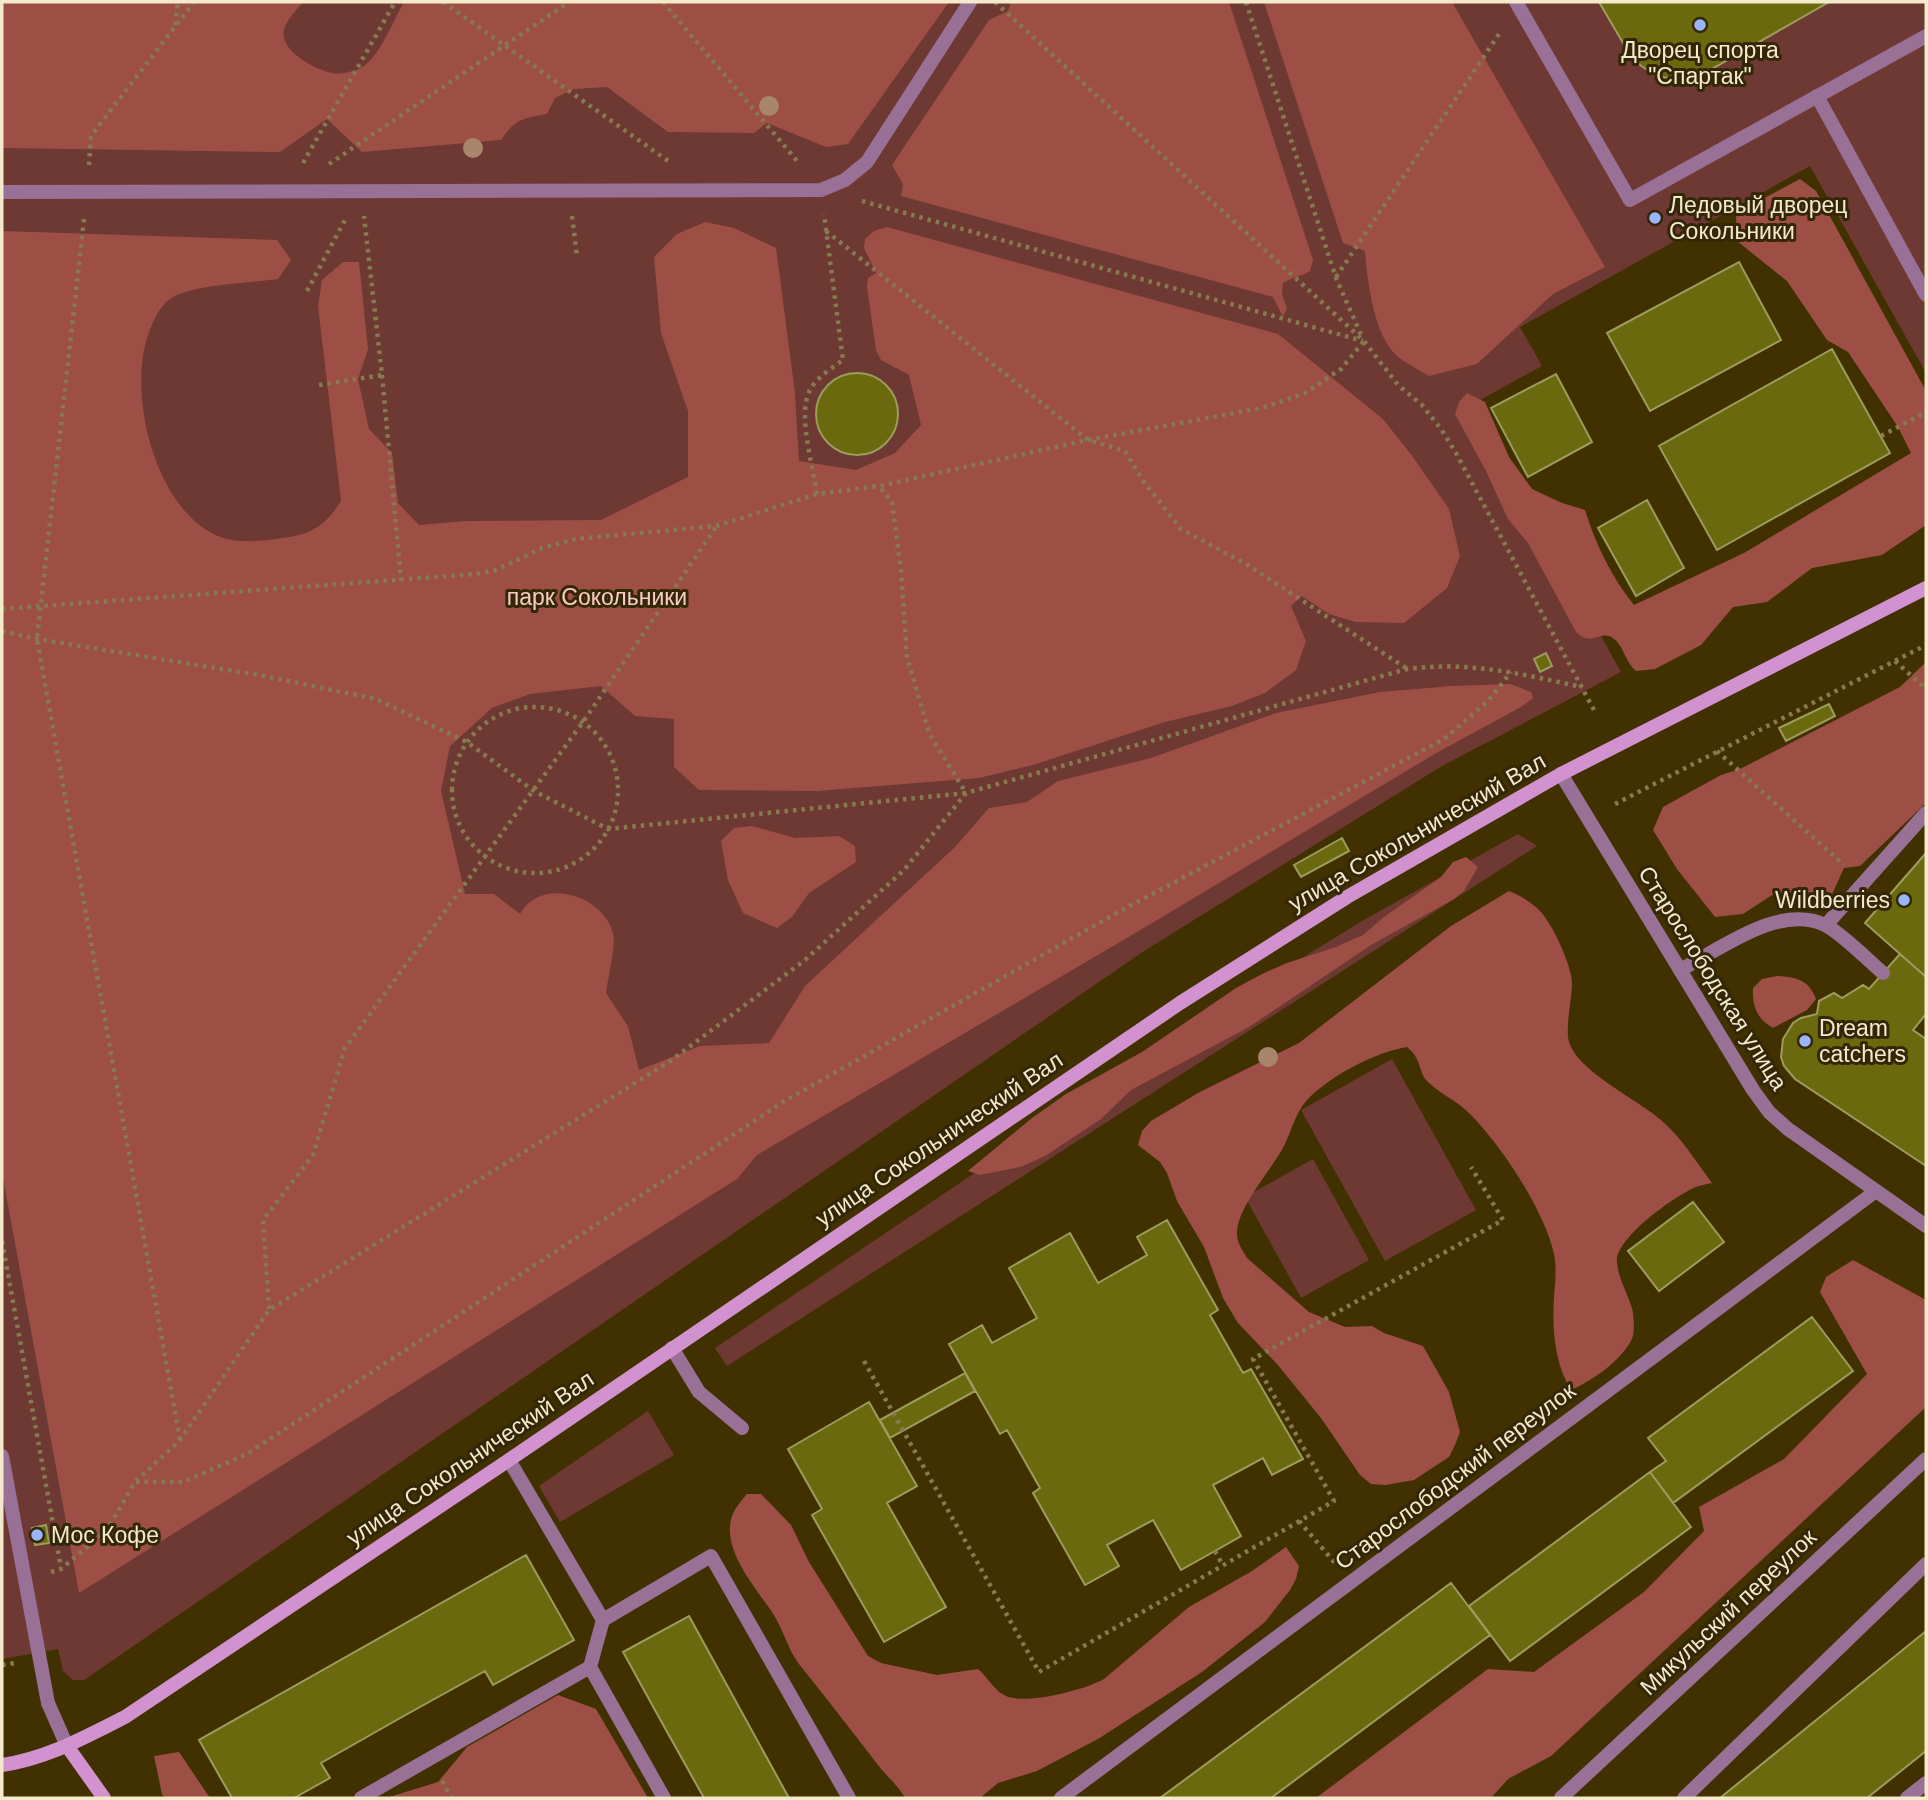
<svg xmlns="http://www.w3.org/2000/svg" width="1928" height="1800" font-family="Helvetica,sans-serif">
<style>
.green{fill:#6d3932}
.forest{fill:#9d4f46}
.building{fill:#6b690e;stroke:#9c9c5f;stroke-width:2}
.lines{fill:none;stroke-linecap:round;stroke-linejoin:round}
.path{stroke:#877950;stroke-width:4.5;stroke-dasharray:3.5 5;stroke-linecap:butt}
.lane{stroke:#997096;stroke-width:14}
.street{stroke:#997096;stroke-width:14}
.secondary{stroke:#d291cf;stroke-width:14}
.tree{fill:#a7866c}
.poi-dot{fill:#9ab5fd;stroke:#332708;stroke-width:2.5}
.labels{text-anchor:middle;stroke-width:6;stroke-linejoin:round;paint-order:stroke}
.poi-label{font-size:23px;fill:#f5e9cc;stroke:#332708;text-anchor:start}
.park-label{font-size:23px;fill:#facbc4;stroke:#332708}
.street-label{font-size:23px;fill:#f5e9cc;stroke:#332708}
</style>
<rect width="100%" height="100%" fill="#413100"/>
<path class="green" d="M2,2H1926V373L1810,166L1520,327L1542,366L1473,404L1621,672L1442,766L1144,951L84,1680H73L63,1671L58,1649L2,1659Z
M1518,834L1537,846L727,1366L715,1348L1197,1023L1362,921Z
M1392,1059L1476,1210L1385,1261L1301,1110Z
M1313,1159L1369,1260L1301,1298L1245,1197Z
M648,1411L674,1455L560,1522L539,1486Z"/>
<path class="forest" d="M2,2H303C297,9 287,20 284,29C278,50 315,70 332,73C341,75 356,71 364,66C380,55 394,19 404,2H949L848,144L826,147L767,123L754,133L668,132L607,87L574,89L555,98L547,114C523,118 515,119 501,140L362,152L327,119L280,152L2,148Z
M1011,2H1229L1313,260L1310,271C1301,277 1292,277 1283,283L1282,294L1287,308L1283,317L1273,297L901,196L903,184L892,165L989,20L1008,11Z
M1264,2H1452L1605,267L1553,294L1477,364L1429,376C1418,369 1405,363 1396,355C1374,335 1367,280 1365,251L1343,243Z
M1800,179L1816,191L1926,391V525L1882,555L1812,568L1767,602L1733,607L1701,645L1655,669L1636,671C1625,662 1624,646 1613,638C1600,629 1592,648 1576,632L1528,543L1508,519L1486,471L1455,414L1459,402L1467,393L1485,402L1509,457L1532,489L1562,503L1585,510C1595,543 1612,578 1634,605L1744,553L1911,453L1898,427L1848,352L1827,340L1787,281L1737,241L1736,213Z
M705,222L734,228L776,248L795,393L799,461L856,470L895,453L921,425L909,375L881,360L876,350L867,287L868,278L876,273L864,248L865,239L874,231L887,227L1278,334L1383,419L1413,457L1449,509L1460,556L1447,588L1404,623L1356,622L1329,614L1302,596L1291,606L1306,641L1296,670L1265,693L1232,706L1165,722L1033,765L979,778L817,791L699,790L674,767V719L635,716L601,686L530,694L492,708L450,746L441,791L465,894H494L520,914C541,876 603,895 613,933C616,946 608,978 606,993L628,1026L639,1070L700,1046L769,1043L805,986L955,847L989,808L1027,802L1058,781L1151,758L1276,713L1380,692L1452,686L1510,684L1531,692L1533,698L1521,707L1438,752L1132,935L757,1155L737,1179L79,1593L2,1172V231L277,240L291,260L278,279C251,283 190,284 170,299C158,308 153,322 148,335C127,396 156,515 223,538C239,543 260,541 276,539C309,535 323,529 341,501L318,306L322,280L343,262H359L368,349L358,379L369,429L392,453L398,503L419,525L466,521L601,520L688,477V411L661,333L654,257L677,234Z
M1926,662V803L1860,866L1844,868L1828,903L1805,894L1772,895L1743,914L1715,917L1677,869L1653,830L1663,807L1721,775L1740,769L1900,687Z
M752,826L795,838L839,836L855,846L856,862L809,893L792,917L777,928L743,913L728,880L721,841L734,828Z
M1466,857L1478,867L1464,891L1454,899L1371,945L1249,1027L1131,1090L1101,1119L1045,1156L1020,1167L980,1175L968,1171L1032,1118L1066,1094L1142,1052L1236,988L1262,974L1287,963L1336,947L1363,935L1384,917L1441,877L1453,862Z
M1509,891C1521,896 1531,902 1540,911C1552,923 1572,966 1572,983C1572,1000 1565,1027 1569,1042C1578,1072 1639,1100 1662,1121C1682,1138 1696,1162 1712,1183C1707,1184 1701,1185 1696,1187C1676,1195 1615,1238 1617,1262C1618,1278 1627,1292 1632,1308C1634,1316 1635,1332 1632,1339C1620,1362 1593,1380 1571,1390C1554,1362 1552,1328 1554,1297C1555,1283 1557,1268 1554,1254C1545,1211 1501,1145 1470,1114C1458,1101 1440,1094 1428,1082C1418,1073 1423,1060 1407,1047C1375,1052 1330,1076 1307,1100C1295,1113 1291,1133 1283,1148C1271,1170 1236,1209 1237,1234C1237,1243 1243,1251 1247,1258L1309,1312L1345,1327L1372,1326L1384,1333L1423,1346L1449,1392L1460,1432L1455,1445L1449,1457L1414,1480L1386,1485L1371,1484L1360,1475L1321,1418L1277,1364L1238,1323L1223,1298L1204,1247L1177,1201L1167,1173L1160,1162L1138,1145L1142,1131L1151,1121L1198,1093L1299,1043L1451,926Z
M1777,976C1796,977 1809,980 1816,999L1807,1010L1773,1028C1757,1019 1752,1006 1753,988L1762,979Z
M1853,1260L1926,1300V1407L1551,1756L1508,1779L1491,1798H1316L1488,1669L1534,1672L1644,1592L1704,1531L1699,1507L1784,1459L1867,1374L1820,1292L1826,1277Z
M747,1494H761L791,1525L809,1562L868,1656L881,1663L937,1675L978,1669C988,1677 994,1691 1006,1696C1026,1705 1085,1690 1104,1679L1189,1607L1252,1571L1286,1547L1299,1566L1296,1579L1290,1590L1265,1622L1202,1672L1098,1739L1037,1771L998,1783L980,1798H905C898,1785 887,1777 878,1765C852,1731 826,1698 799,1664C787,1648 783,1628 772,1612C755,1587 721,1549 732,1516C735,1508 742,1500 747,1494Z
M558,1695L596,1709L648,1798H386L438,1782L467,1747Z
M179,1752L210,1798H165L162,1794L154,1756Z"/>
<path class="building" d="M1599,2H1829L1710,70L1695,77L1680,80L1657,76L1640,65L1626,48Z
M1739,262L1781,340L1650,411L1607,333Z
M1832,349L1890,453L1717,550L1659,446Z
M816 414a41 41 0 1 1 82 0a41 41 0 1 1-82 0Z
M1556,374L1592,442L1528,477L1491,408Z
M1647,500L1684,568L1636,596L1598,528Z
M1546,653L1552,666L1540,672L1534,659Z
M1829,704L1835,716L1786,741L1779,728Z
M1342,838L1349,851L1301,877L1294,865Z
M1926,853V977L1865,923Z
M1900,954L1926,977V1014L1913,1030L1926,1039V1166L1795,1079L1784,1066L1781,1057L1783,1039L1793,1023L1801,1018L1817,1014L1819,1001L1834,993L1842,998L1863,985L1869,989Z
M1693,1202L1724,1242L1659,1291L1628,1251Z
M1167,1220L1218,1310L1210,1315L1243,1373L1251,1369L1303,1459L1272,1475L1263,1458L1213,1485L1241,1536L1215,1551L1181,1570L1153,1520L1107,1545L1119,1566L1085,1585L1033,1493L1040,1488L1007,1430L1000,1434L949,1344L982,1325L992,1343L1037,1318L1009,1268L1070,1233L1098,1283L1147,1255L1137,1237Z
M1812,1317L1853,1371L1673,1503L1650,1472L1666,1461L1648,1438Z
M965,1373L975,1391L890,1438L880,1420Z
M869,1402L917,1486L887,1503L946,1607L884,1642L812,1515L822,1509L788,1449Z
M1650,1472L1691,1527L1510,1661L1469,1606Z
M46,1525L49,1543L35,1545L32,1528Z
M526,1555L574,1640L493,1685L485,1671L402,1717L321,1763L330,1778L294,1798H232L199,1740Z
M1451,1583L1490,1635L1271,1798H1160Z
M689,1616L789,1798H704L661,1721L623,1652Z
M1926,1631V1751L1867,1798H1720Z"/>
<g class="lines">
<path class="path" d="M443,2L671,163
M663,2L798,162
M995,2L1364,341L1398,385L1422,405L1441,429L1456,453L1595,712
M1246,2L1336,278L1362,337
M175,25L178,2
M303,163L395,2
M329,164L569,2
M89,165L91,136L194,2
M862,201L1363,341
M572,216L577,256
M84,219L37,639L180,1440
M826,231L1088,440L1125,451L1144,482L1181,529L1246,564L1406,668
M1336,277L1501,31
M307,291L346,218
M382,375L401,580
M319,385L382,375L364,216
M1881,436L1926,412
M817,494C813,466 797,414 810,390C817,377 832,368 843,360L824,214
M2,609L476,574L496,570L542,548L575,539L716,526L817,494L879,486L1088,440L1262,408L1305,393L1341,369L1364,341
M2,631L37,639L259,675L376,699L467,742L534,791L608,829L966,793L930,735L907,658L901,570L892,502L879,486
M1895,661L1926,689
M452 790a83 83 0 1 1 166 0a83 83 0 1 1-166 0Z
M1717,751L1844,865
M1615,804L1926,645
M2,1241L61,1568
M269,1309L263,1220L313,1155L345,1048L583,722L716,527
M864,1361L1039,1672L1334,1501L1253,1359L1503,1220L1471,1167
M136,1482H183L247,1454L783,1102L1122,910L1444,739L1488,701L1511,672
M1299,1521L1335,1563
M1215,1551L1222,1564
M51,1572L61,1569L107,1530L135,1482L180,1440L269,1310L669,1062L805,960L904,870L966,793L1407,669C1470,661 1521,674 1582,687
M2,1665L15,1663
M442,1781L452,1798"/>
<path class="lane" d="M1516,2L1630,200L1926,36
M1817,96L1926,295
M2,192L821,190L845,180L867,162L970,2
M1826,925L1926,813
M1680,970C1721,949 1779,903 1825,925C1839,931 1870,962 1883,973
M672,1348L699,1392L742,1428
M509,1460L603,1620L590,1667L664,1798
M603,1620L711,1556L849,1798
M48,1703L67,1746
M361,1798L590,1667
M1684,1798L1926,1564
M1907,1798L1926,1783"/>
<path class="street" d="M1561,774L1753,1090L1769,1112L1788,1129L1926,1226
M2,1456L48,1703
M1061,1798L1876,1191
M1561,1798L1926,1459"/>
<path class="secondary" d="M67,1746L104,1798
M2,1765C46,1759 85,1737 125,1717L509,1460L1180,1003L1347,897L1561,774L1926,588"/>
</g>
<g class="tree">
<circle cx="769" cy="106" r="10"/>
<circle cx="473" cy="148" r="10"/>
<circle cx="1268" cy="1057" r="10"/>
</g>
<g class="poi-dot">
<circle cx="1700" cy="25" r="7"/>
<circle cx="1655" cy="218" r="7"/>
<circle cx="1904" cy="900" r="7"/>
<circle cx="1805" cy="1041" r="7"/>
<circle cx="37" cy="1535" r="7"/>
</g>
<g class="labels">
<g class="poi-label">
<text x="1700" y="58" text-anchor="middle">Дворец спорта<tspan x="1700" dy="26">"Спартак"</tspan></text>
<text x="1669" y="213">Ледовый дворец<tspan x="1669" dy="26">Сокольники</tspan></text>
<text x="1890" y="908" text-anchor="end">Wildberries</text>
<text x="1819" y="1036">Dream<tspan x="1819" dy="26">catchers</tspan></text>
<text x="51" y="1543">Мос Кофе</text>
</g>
<g class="park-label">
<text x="597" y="605">парк Сокольники</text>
</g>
<g class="street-label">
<text transform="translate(1417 832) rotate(-30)" y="8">улица Сокольнический Вал</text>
<text transform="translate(1713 978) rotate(58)" y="8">Старослободская улица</text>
<text transform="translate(939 1139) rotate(-34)" y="8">улица Сокольнический Вал</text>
<text transform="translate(470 1458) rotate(-34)" y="8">улица Сокольнический Вал</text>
<text transform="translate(1455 1476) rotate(-37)" y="8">Старослободский переулок</text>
<text transform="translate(1728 1612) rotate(-43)" y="8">Микульский переулок</text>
</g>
</g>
<rect width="1928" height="1800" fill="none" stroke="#f5e9cc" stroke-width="7"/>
</svg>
